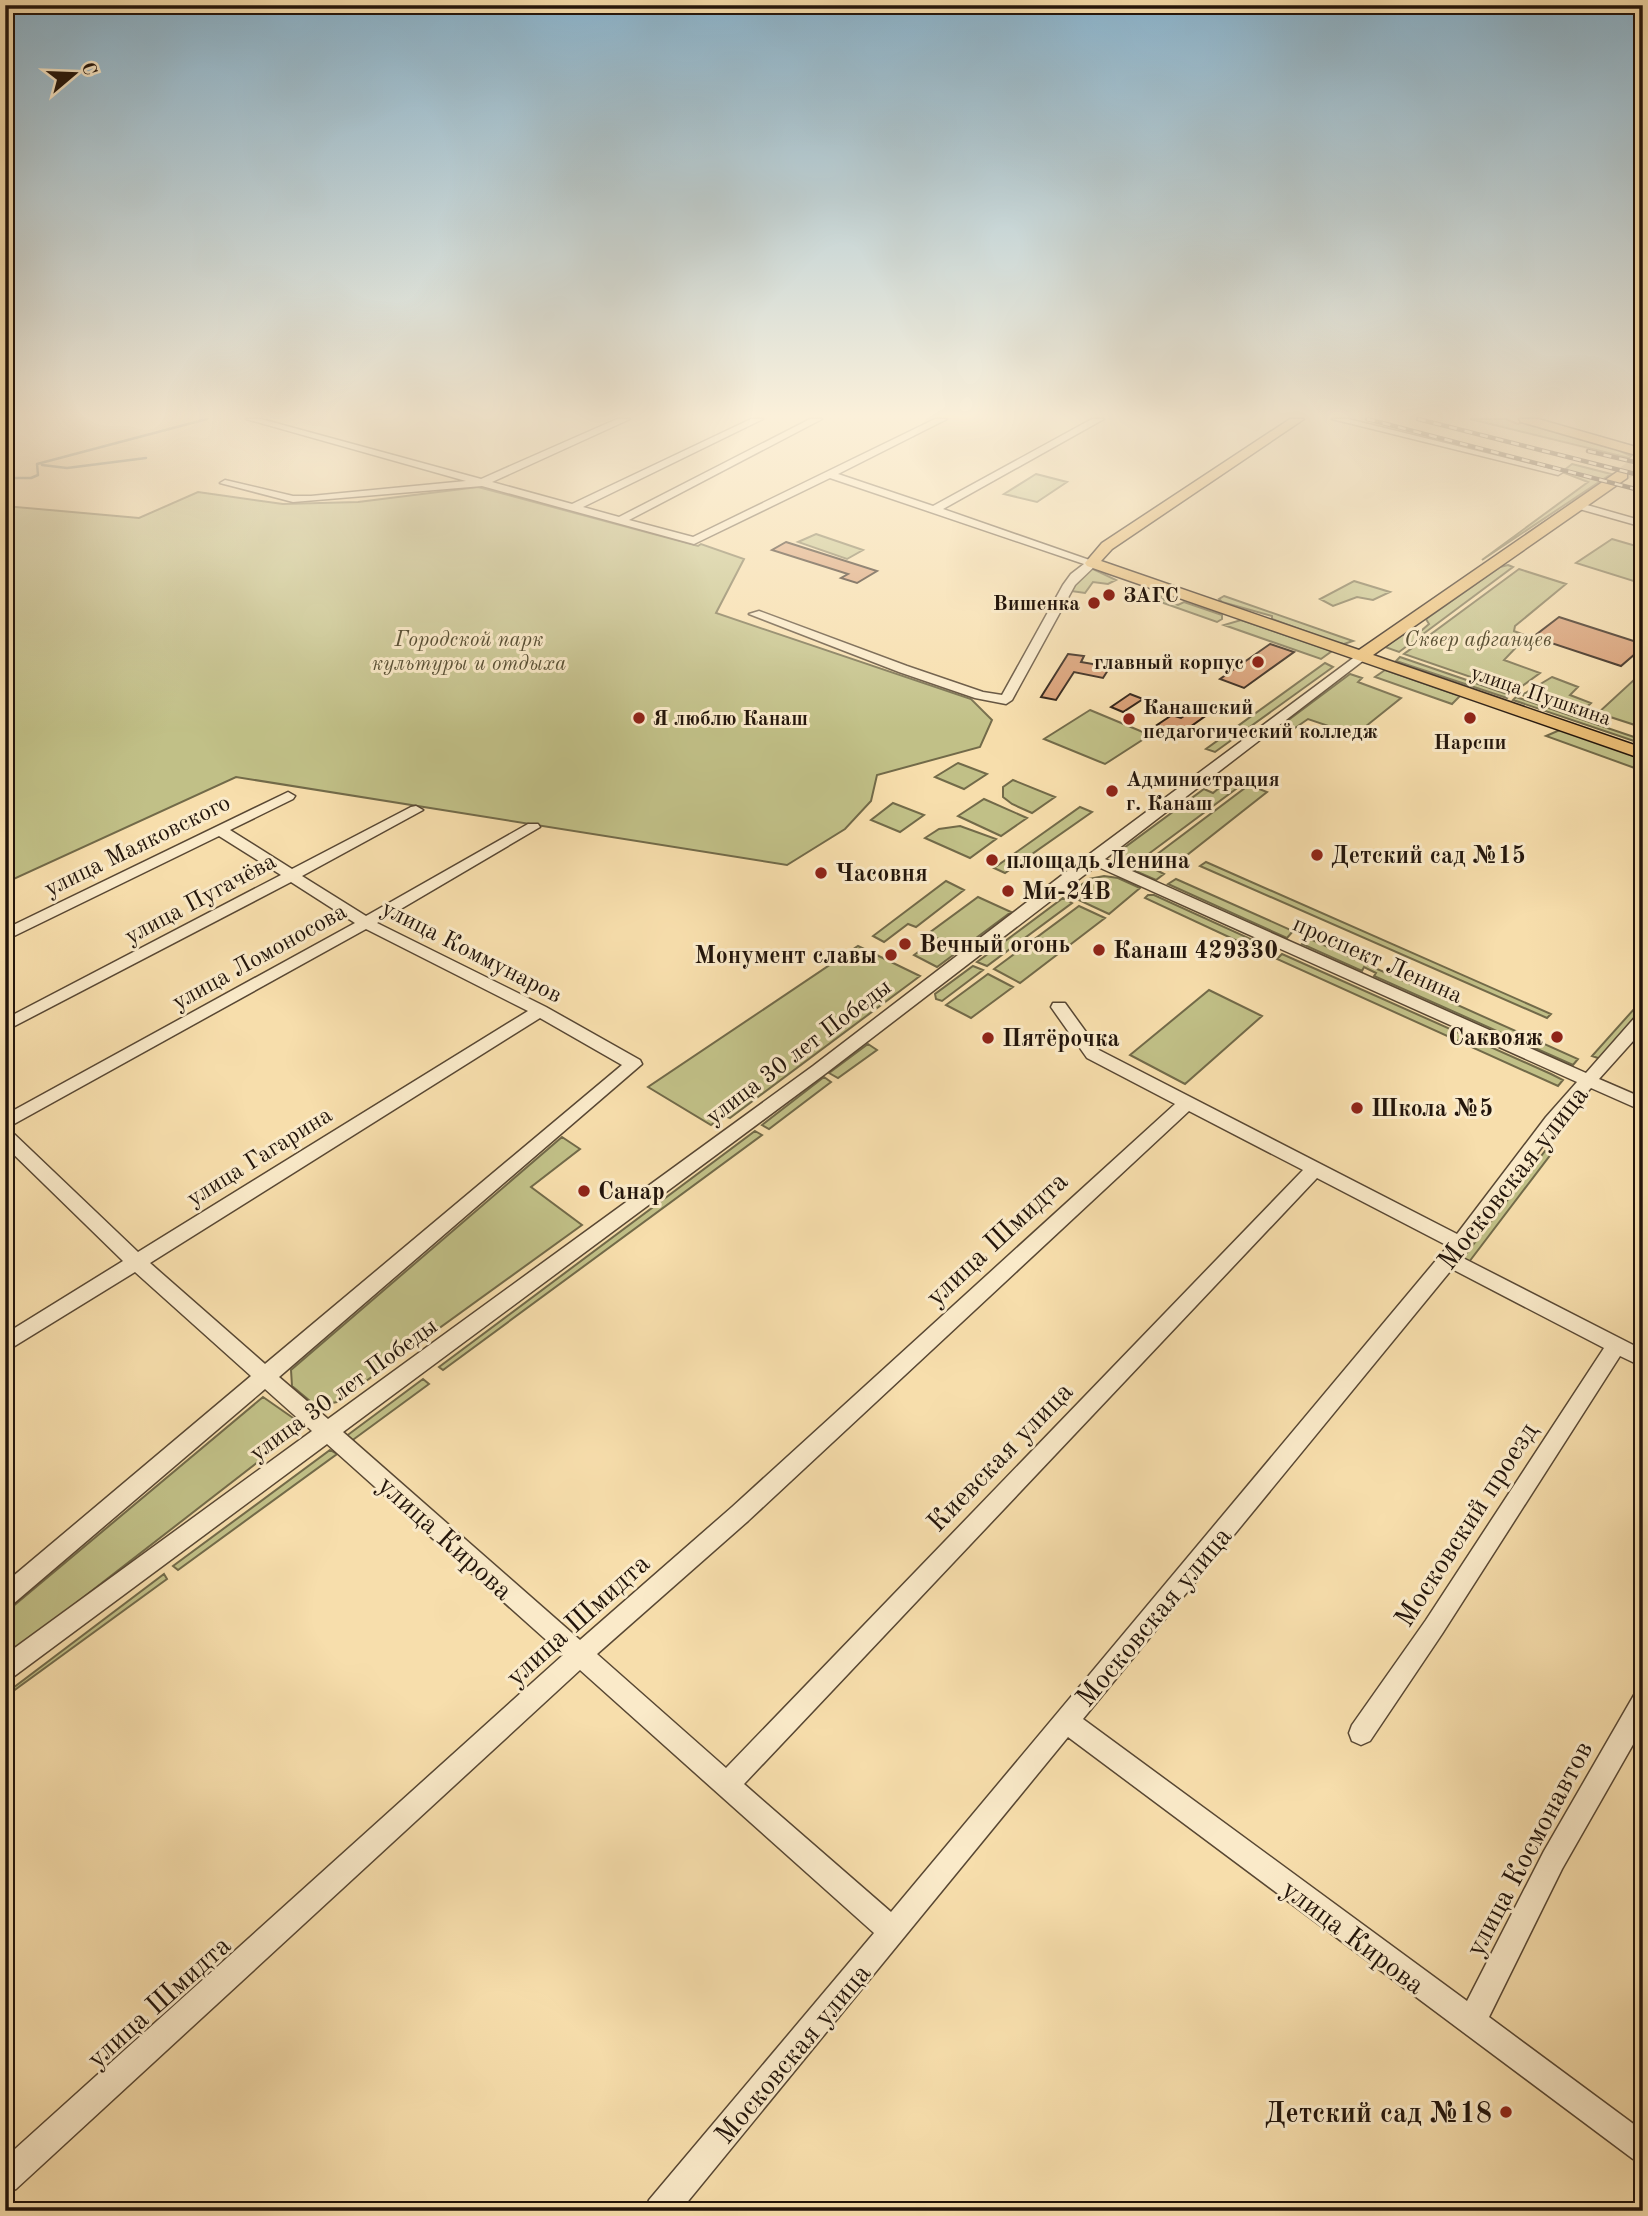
<svg xmlns="http://www.w3.org/2000/svg" width="1648" height="2216" font-family="'Old Standard TT',serif">
<style>
.green{fill:#c1c087;stroke:#726a49;stroke-width:2}
.lines{fill:none;stroke-linecap:round;stroke-linejoin:round}
.stream{stroke:#6d796f;stroke-width:2.5}
.building{fill:#d89b71;stroke:#23150b;stroke-width:2}
.major-tunnel{stroke:#cdb68c;stroke-width:14;stroke-dasharray:14 7;stroke-linecap:butt}
.minor-casing{stroke:#584733;stroke-width:3}
.major-casing{stroke:#23150b;stroke-width:3}
.minor{fill:#faeac9;fill-rule:evenodd}
.major{fill:#ecbf76;fill-rule:evenodd}
.rail-casing{stroke:#23150b;stroke-width:4.5}
.rail{stroke:#faeac9;stroke-width:2.5;stroke-dasharray:8;stroke-linecap:butt}
.poi-dot{fill:#8f2418;stroke:#faeac9;stroke-width:2.5}
.labels{text-anchor:middle;stroke-width:6;stroke-linejoin:round;paint-order:stroke}
.far-poi-label{font-size:21px;font-weight:bold;fill:#23150b;stroke:#faeac9;text-anchor:start}
.far-park-label{font-size:21px;font-style:italic;fill:#5a5136;stroke:#faeac9}
.far-street-label{font-size:21px;fill:#23150b;stroke:#faeac9}
.street-label{font-size:24px;fill:#23150b;stroke:#faeac9}
.poi-label{font-size:24px;font-weight:bold;fill:#23150b;stroke:#faeac9;text-anchor:start}
.near-street-label{font-size:28px;fill:#23150b;stroke:#faeac9}
.near-poi-label{font-size:28px;font-weight:bold;fill:#23150b;stroke:#faeac9;text-anchor:end}
</style>
<rect width="100%" height="100%" fill="#f7deac"/>
<filter id="stains"><feTurbulence type="fractalNoise" baseFrequency=".00286" numOctaves="4"/><feColorMatrix values="0 0 0 0 .2 0 0 0 0 .09 0 0 0 0 .02 0 0 0 .5 -.17"/></filter>
<radialGradient id="worn" r=".72"><stop offset=".6" stop-color="#630" stop-opacity="0"/><stop offset="1" stop-color="#630" stop-opacity=".3"/></radialGradient>
<path class="green" d="M1470,419H1506L1518,424L1521,422L1616,449L1631,456L1629,458Z
M1572,464L1611,474L1482,560L1588,482L1562,472Z
M1036,474L1067,482L1037,502L1004,494Z
M478,487L698,546L701,544L744,559L716,613L971,699L992,720L980,747L877,775L871,801L845,829L787,865L236,777L5,883V506L139,518L198,492L283,504L358,502Z
M816,534L863,550L847,559L798,542Z
M1612,539L1643,548V584L1576,563Z
M1508,565L1513,567L1399,652L1385,647L1402,635L1422,630L1429,624L1426,619L1500,567Z
M1083,569H1093L1116,580L1108,584L1093,582L1085,593L1071,591Z
M1519,569L1566,584L1515,626L1514,631L1527,636L1504,660L1540,673L1514,692L1404,654Z
M1354,581L1390,592L1373,600L1357,597L1333,606L1320,599Z
M1160,594L1162,595L1160,598L1178,605L1184,602L1222,615V619L1217,622L1152,599Z
M1224,596L1353,641L1344,644L1337,643L1272,619V616L1222,602L1219,599Z
M1241,620L1332,651L1321,659L1224,625Z
M1400,657L1510,695L1507,698L1396,661Z
M1325,663L1333,667L1215,752L1206,749Z
M1385,670L1460,696L1452,704L1375,677Z
M1350,674L1362,678L1358,682L1401,698L1355,735L1308,719L1282,737L1271,733Z
M1552,677L1578,687L1570,695L1591,703L1579,714L1522,695Z
M1636,678L1643,680V721L1638,726L1598,713Z
M1516,697L1643,740V744L1513,700Z
M1090,710L1150,735L1105,764L1044,739Z
M1562,729L1643,757V771L1546,736Z
M958,763L987,774L964,789L935,777Z
M1224,775L1244,783L1139,861L1164,874L1156,880L1126,867L1120,856L1124,848L1204,789L1213,793L1225,783L1218,779Z
M1013,780L1055,797L1032,813L1012,804L1003,797V787Z
M1249,785L1267,792L1168,870L1148,861Z
M984,799L1027,818L1001,836L958,816Z
M893,803L924,815L900,832L871,820Z
M1080,807L1092,812L1005,873L994,868Z
M960,826L996,839L970,858L925,838L939,829Z
M1206,862L1551,1014L1547,1018L1200,866Z
M1104,876L1118,878L1140,888L1109,914L1068,895L1089,879Z
M1176,879L1293,931L1287,938L1168,884Z
M946,881L964,890L916,927L908,924L884,942L873,936Z
M1148,895H1154L1266,946L1261,952L1145,898Z
M978,897L1011,912L937,967L914,955L937,938L929,933Z
M1063,898L1072,903L987,966L977,962Z
M1079,906L1105,918L1020,983L994,969Z
M1308,938L1578,1059L1573,1065L1374,976L1376,973L1364,967L1362,971L1302,944Z
M858,946L920,976L730,1118L724,1116L711,1125L648,1087Z
M1282,954L1551,1074L1563,1080L1558,1086L1277,959Z
M973,966L983,970L942,1001L936,999L935,994Z
M988,974L1013,987L971,1018L946,1005Z
M1209,990L1262,1016L1185,1084L1130,1055Z
M1643,999V1011L1601,1059L1592,1056Z
M868,1044L877,1050L838,1078L829,1073Z
M824,1077L831,1082L769,1129L762,1125Z
M755,1131L762,1135L443,1370L439,1367Z
M562,1137L580,1149L531,1187L582,1225L337,1402L316,1406L292,1386L291,1370Z
M1545,1151L1551,1154L1469,1262L1463,1258Z
M423,1379L429,1384L350,1442L345,1437Z
M263,1397L296,1420L298,1431L5,1658V1613Z
M330,1450L337,1454L178,1570L173,1566Z
M164,1574L167,1579L5,1697V1694Z"/>
<g class="lines">
<path class="stream" d="M42,465L67,468L146,458
M5,478H31L38,475L37,464L207,419"/>
</g>
<path class="building" d="M786,542L877,571L857,583L841,578L848,574L772,550Z
M1559,617L1643,644V647L1621,666L1533,637Z
M1270,644L1294,652L1244,688L1220,679Z
M1068,654L1084,656L1081,662L1110,667L1103,678L1074,672L1056,700L1041,697Z
M1130,694L1143,699L1123,712L1111,707Z
M1190,712L1204,717L1180,734L1157,725L1172,715L1181,718Z"/>
<g class="lines">
<path class="major-tunnel" d="M1622,475L1641,461"/>
<g class="minor-casing">
<path id="minor" d="M246,419H261L481,479L617,419H630L492,482L572,504L751,419H763L583,507L619,517L810,419H822L629,520L693,537L935,419H947L838,474L933,506L1092,419H1104L943,509L1098,563L1075,585L1012,700L1006,704L975,698L899,672L749,614L759,611L907,666L983,692L1002,695L1063,585L1071,574L1084,564L830,478L694,544L482,486L293,502L220,483L225,480L293,496H311L466,481Z
M1332,419H1348L1563,472L1558,475Z
M1580,503L1643,521V527L1576,508L1575,506Z
M1360,653L1366,657L1364,660L1105,859L1586,1073L1637,1015L1643,1014V1030L1599,1079L1643,1098V1111L1591,1088L1558,1125L1461,1257L1643,1350V1367L1620,1356L1442,1634L1370,1741L1361,1745L1352,1741L1349,1733L1352,1725L1426,1620L1604,1348L1452,1269L1083,1719L1467,2001L1544,1851L1634,1695L1643,1692V1727L1562,1869L1489,2017L1643,2131V2164L1633,2159L1068,1737L680,2211H645L649,2200L874,1933L580,1670L16,2189L5,2193V2158L563,1655L327,1444L13,1677L5,1680V1655L312,1431L265,1389L13,1604L5,1607V1583L251,1376L135,1272L5,1352V1334L123,1261L5,1146V1129L11,1131L138,1252L528,1011L366,929L5,1129V1115L355,923L291,882L5,1031V1019L281,875L219,836L10,938L5,940V929L288,792L295,796L293,799L230,830L292,869L411,807L416,806L423,810L302,876L366,916L528,824H538L540,827L377,923L546,1007L640,1060L642,1064L279,1377L328,1419L813,1066L1087,856ZM1096,866L1577,1082L1546,1117L1457,1234L1099,1050L1065,1003H1053L1051,1007L1087,1058L1175,1104L732,1507L580,1640L343,1432L825,1074ZM540,1018L622,1065L265,1364L150,1263ZM1189,1111L1303,1170L726,1768L597,1654L748,1521ZM1317,1178L1448,1246L891,1912L744,1784Z"/>
</g>
<g class="major-casing">
<path id="major" d="M1290,419H1304L1112,549L1101,561L1359,650L1617,472H1627V478L1373,655L1643,748V759L1087,566L1085,563L1102,543Z
M1519,419H1538L1643,449V457L1521,422Z"/>
</g>
<use href="#minor" class="minor"/>
<use href="#major" class="major"/>
<g class="rail-casing">
<path id="rail" d="M1367,419L1643,491
M1418,419L1643,476
M1588,451L1643,464"/>
</g>
<use href="#rail" class="rail"/>
</g>
<linearGradient id="sky" x2="0" y2="1"><stop stop-color="#8bb7d2"/><stop offset="0.57" stop-color="#fbf0da"/><stop offset="1" stop-color="#fbf0da" stop-opacity="0"/></linearGradient>
<rect width="1648" height="729" fill="url(#sky)"/>
<g class="poi-dot">
<circle cx="1109" cy="595" r="7"/>
<circle cx="1094" cy="603" r="7"/>
<circle cx="1258" cy="662" r="7"/>
<circle cx="639" cy="718" r="7"/>
<circle cx="1470" cy="718" r="7"/>
<circle cx="1129" cy="719" r="7"/>
<circle cx="1112" cy="791" r="7"/>
<circle cx="1317" cy="855" r="7"/>
<circle cx="992" cy="860" r="7"/>
<circle cx="821" cy="873" r="7"/>
<circle cx="1008" cy="891" r="7"/>
<circle cx="905" cy="944" r="7"/>
<circle cx="1099" cy="950" r="7"/>
<circle cx="891" cy="955" r="7"/>
<circle cx="1557" cy="1037" r="7"/>
<circle cx="988" cy="1038" r="7"/>
<circle cx="1357" cy="1108" r="7"/>
<circle cx="584" cy="1191" r="7"/>
<circle cx="1506" cy="2112" r="7"/>
</g>
<g class="labels">
<g class="far-poi-label">
<text x="1123" y="602">ЗАГС</text>
<text x="1080" y="610" text-anchor="end">Вишенка</text>
<text x="1244" y="669" text-anchor="end">главный корпус</text>
<text x="1143" y="714">Канашский<tspan x="1143" dy="24">педагогический колледж</tspan></text>
<text x="653" y="725">Я люблю Канаш</text>
<text x="1470" y="749" text-anchor="middle">Нарспи</text>
<text x="1126" y="786">Администрация<tspan x="1126" dy="24">г. Канаш</tspan></text>
</g>
<g class="far-park-label">
<text x="469" y="646">Городской парк<tspan x="469" dy="24">культуры и отдыха</tspan></text>
<text x="1478" y="646">Сквер афганцев</text>
</g>
<g class="far-street-label">
<text transform="translate(1541 695) rotate(19)" y="7">улица Пушкина</text>
</g>
<g class="street-label">
<text transform="translate(137 845) rotate(-26)" y="8">улица Маяковского</text>
<text transform="translate(200 898) rotate(-28)" y="8">улица Пугачёва</text>
<text transform="translate(472 951) rotate(27)" y="8">улица Коммунаров</text>
<text transform="translate(259 956) rotate(-29)" y="8">улица Ломоносова</text>
<text transform="translate(1378 959) rotate(24)" y="8">проспект Ленина</text>
<text transform="translate(798 1051) rotate(-37)" y="8">улица 30 лет Победы</text>
<text transform="translate(259 1156) rotate(-32)" y="8">улица Гагарина</text>
<text transform="translate(343 1389) rotate(-36)" y="8">улица 30 лет Победы</text>
</g>
<g class="poi-label">
<text x="1331" y="863">Детский сад №15</text>
<text x="1006" y="868">площадь Ленина</text>
<text x="835" y="881">Часовня</text>
<text x="1022" y="899">Ми-24В</text>
<text x="919" y="952">Вечный огонь</text>
<text x="1113" y="958">Канаш 429330</text>
<text x="877" y="963" text-anchor="end">Монумент славы</text>
<text x="1543" y="1045" text-anchor="end">Саквояж</text>
<text x="1002" y="1046">Пятёрочка</text>
<text x="1371" y="1116">Школа №5</text>
<text x="598" y="1199">Санар</text>
</g>
<g class="near-street-label">
<text transform="translate(1512 1177) rotate(-52)" y="10">Московская улица</text>
<text transform="translate(996 1238) rotate(-43)" y="10">улица Шмидта</text>
<text transform="translate(999 1456) rotate(-46)" y="10">Киевская улица</text>
<text transform="translate(1465 1524) rotate(-57)" y="10">Московский проезд</text>
<text transform="translate(446 1537) rotate(42)" y="10">улица Кирова</text>
<text transform="translate(1153 1616) rotate(-50)" y="10">Московская улица</text>
<text transform="translate(577 1619) rotate(-42)" y="10">улица Шмидта</text>
<text transform="translate(1528 1848) rotate(-62)" y="10">улица Космонавтов</text>
<text transform="translate(1354 1936) rotate(37)" y="10">улица Кирова</text>
<text transform="translate(158 2001) rotate(-42)" y="10">улица Шмидта</text>
<text transform="translate(792 2053) rotate(-50)" y="10">Московская улица</text>
</g>
<g class="near-poi-label">
<text x="1492" y="2122">Детский сад №18</text>
</g>
</g>
<rect width="1648" height="2216" fill="none" stroke="#f7deac" stroke-width="28"/>
<rect x="7" y="7" width="1634" height="2202" fill="none" stroke="#23150b" stroke-width="3.5"/>
<rect x="14" y="14" width="1620" height="2188" fill="none" stroke="#23150b" stroke-width="2"/>
<g transform="translate(74 74) rotate(71)" stroke="#faeac9" stroke-width="5" paint-order="stroke">
<path d="M0-5L12 26L0 18L-12 26Z" fill="#23150b"/>
<text y="-10" font-size="19" font-weight="bold" text-anchor="middle" fill="#23150b">С</text>
</g>
<rect width="100%" height="100%" filter="url(#stains)"/>
<rect width="100%" height="100%" fill="url(#worn)"/>
</svg>
